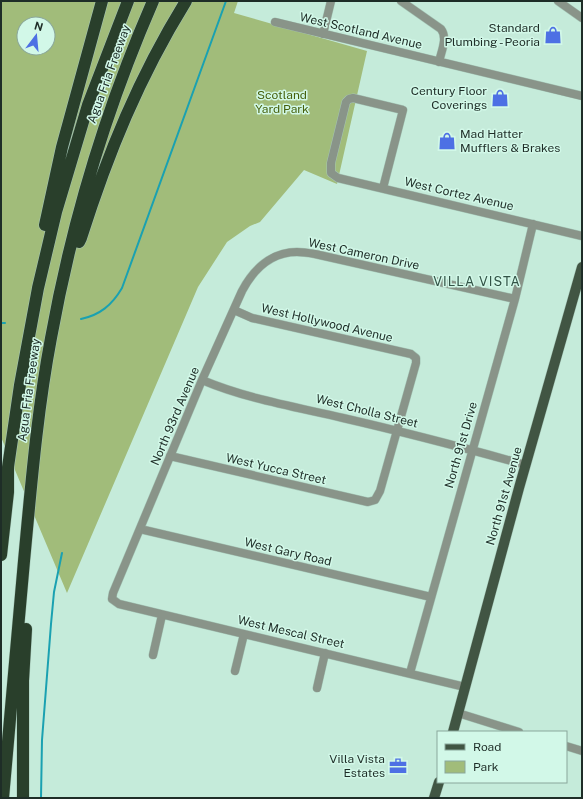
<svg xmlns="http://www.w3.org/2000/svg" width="583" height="799" font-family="'Public Sans',sans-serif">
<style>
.green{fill:#a1bc7a;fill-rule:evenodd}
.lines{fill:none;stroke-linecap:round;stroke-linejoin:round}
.stream{stroke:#1aa1b1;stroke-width:2}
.minor-casing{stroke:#a4c5b6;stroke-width:9}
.major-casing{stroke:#a4c5b6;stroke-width:11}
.highway-casing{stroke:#a4c5b6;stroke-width:13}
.minor{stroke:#899489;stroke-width:8}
.major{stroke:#415543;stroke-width:10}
.highway{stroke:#293f2b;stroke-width:12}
.labels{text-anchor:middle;stroke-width:3;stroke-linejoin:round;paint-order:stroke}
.poi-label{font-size:12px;fill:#1e2d27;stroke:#d2f8e8;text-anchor:end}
.street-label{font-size:12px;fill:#1e2d27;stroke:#d2f8e8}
.park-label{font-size:12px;fill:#455f0b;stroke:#d2f8e8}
.neighbourhood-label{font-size:13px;letter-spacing:1px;fill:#325346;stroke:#d2f8e8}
</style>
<rect width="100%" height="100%" fill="#c5ebda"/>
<path class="green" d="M1,1H238L234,13L367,51L337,184L304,170L260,222L250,226L227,242L198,287L67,593L1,437ZM24,24H48V48H24Z"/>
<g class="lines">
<path class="stream" d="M81,319C100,315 112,305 122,288L226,1
M1,323H5
M41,798L42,740L51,624L54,592L62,553"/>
<g class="minor-casing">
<path id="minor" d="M401,1L441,29C448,38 441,52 439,62
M558,1L582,18
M275,22L582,96
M323,34L331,1
M383,188L403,110L353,98L349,99L346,102L331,163V173L338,178L582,236
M202,380C247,399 296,407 343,418C404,432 465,448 526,465
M170,456L368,502L375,500L380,491L416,363V358L411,354L252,318L234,310
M140,529L431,597
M153,655L162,615
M235,671L244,634
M410,673L515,299L533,224
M465,687L119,604L112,599L113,593L202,380L242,291C253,270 271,252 297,252C303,252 309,253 315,254L515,299
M317,688L325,653
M458,713L519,732
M566,746L582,751"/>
</g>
<g class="major-casing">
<path id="major" d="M453,732L519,488L582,267
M434,798L439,782"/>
</g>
<g class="highway-casing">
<path id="highway" d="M45,225L62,147L102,1
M79,242L81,238C108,153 139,77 186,1
M1,555L8,492V467L20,385L38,288L56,212L88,105L128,1
M3,798C10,719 17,640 24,561C31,487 37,412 51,338C72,222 106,109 153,1
M23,798V681L26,629"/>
</g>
<use href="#minor" class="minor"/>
<use href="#major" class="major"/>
<use href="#highway" class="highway"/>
</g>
<defs>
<g id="shop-bare" transform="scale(1.38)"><path d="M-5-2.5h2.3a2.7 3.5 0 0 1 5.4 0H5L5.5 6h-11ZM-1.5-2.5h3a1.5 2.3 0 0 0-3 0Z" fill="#4d70e4" stroke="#d2f8e8" stroke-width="2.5" paint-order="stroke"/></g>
<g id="office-bare" transform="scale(1.38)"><path d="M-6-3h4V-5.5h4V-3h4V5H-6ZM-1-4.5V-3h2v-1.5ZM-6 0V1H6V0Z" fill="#4d70e4" stroke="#d2f8e8" stroke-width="2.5" paint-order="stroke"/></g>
</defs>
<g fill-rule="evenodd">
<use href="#shop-bare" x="553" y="35"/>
<use href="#shop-bare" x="500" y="98"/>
<use href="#shop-bare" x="447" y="141"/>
<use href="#office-bare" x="398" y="766"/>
</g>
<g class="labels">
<g class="poi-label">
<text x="540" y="32">Standard<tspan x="540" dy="14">Plumbing - Peoria</tspan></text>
<text x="487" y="95">Century Floor<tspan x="487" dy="14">Coverings</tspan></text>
<text x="460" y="138" text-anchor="start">Mad Hatter<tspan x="460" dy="14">Mufflers &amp; Brakes</tspan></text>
<text x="385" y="763">Villa Vista<tspan x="385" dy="14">Estates</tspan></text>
</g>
<g class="street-label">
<text transform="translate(361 31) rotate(13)" y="4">West Scotland Avenue</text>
<text transform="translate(109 74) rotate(-70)" y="4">Agua Fria Freeway</text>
<text transform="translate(459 194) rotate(13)" y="4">West Cortez Avenue</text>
<text transform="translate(364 254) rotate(12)" y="4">West Cameron Drive</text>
<text transform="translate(327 323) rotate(13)" y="4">West Hollywood Avenue</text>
<text transform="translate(29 390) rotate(-82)" y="4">Agua Fria Freeway</text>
<text transform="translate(367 411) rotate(14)" y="4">West Cholla Street</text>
<text transform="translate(175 416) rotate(-67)" y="4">North 93rd Avenue</text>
<text transform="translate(461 445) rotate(-74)" y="4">North 91st Drive</text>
<text transform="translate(276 469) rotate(13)" y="4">West Yucca Street</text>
<text transform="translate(504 496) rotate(-74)" y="4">North 91st Avenue</text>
<text transform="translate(288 552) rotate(13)" y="4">West Gary Road</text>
<text transform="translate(291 632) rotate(13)" y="4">West Mescal Street</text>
</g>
<g class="park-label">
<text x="282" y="99">Scotland<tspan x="282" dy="14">Yard Park</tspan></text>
</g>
<g class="neighbourhood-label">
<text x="477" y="286">VILLA VISTA</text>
</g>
</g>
<rect width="583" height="799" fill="none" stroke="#1e2d27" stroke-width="4"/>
<rect x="437" y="731" width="130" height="52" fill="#d2f8e8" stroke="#8aa79b"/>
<rect x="445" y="744" width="20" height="6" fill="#415543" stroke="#8aa79b"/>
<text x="473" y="751" font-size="12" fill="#1e2d27">Road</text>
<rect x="445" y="761" width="20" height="12" fill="#a1bc7a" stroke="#8aa79b"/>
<text x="473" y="771" font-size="12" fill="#1e2d27">Park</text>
<g transform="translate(36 36) rotate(16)"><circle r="19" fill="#d2f8e8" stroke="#8aa79b"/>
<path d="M0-3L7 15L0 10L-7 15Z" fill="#4d70e4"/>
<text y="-6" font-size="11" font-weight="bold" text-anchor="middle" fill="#1e2d27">N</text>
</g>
</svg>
